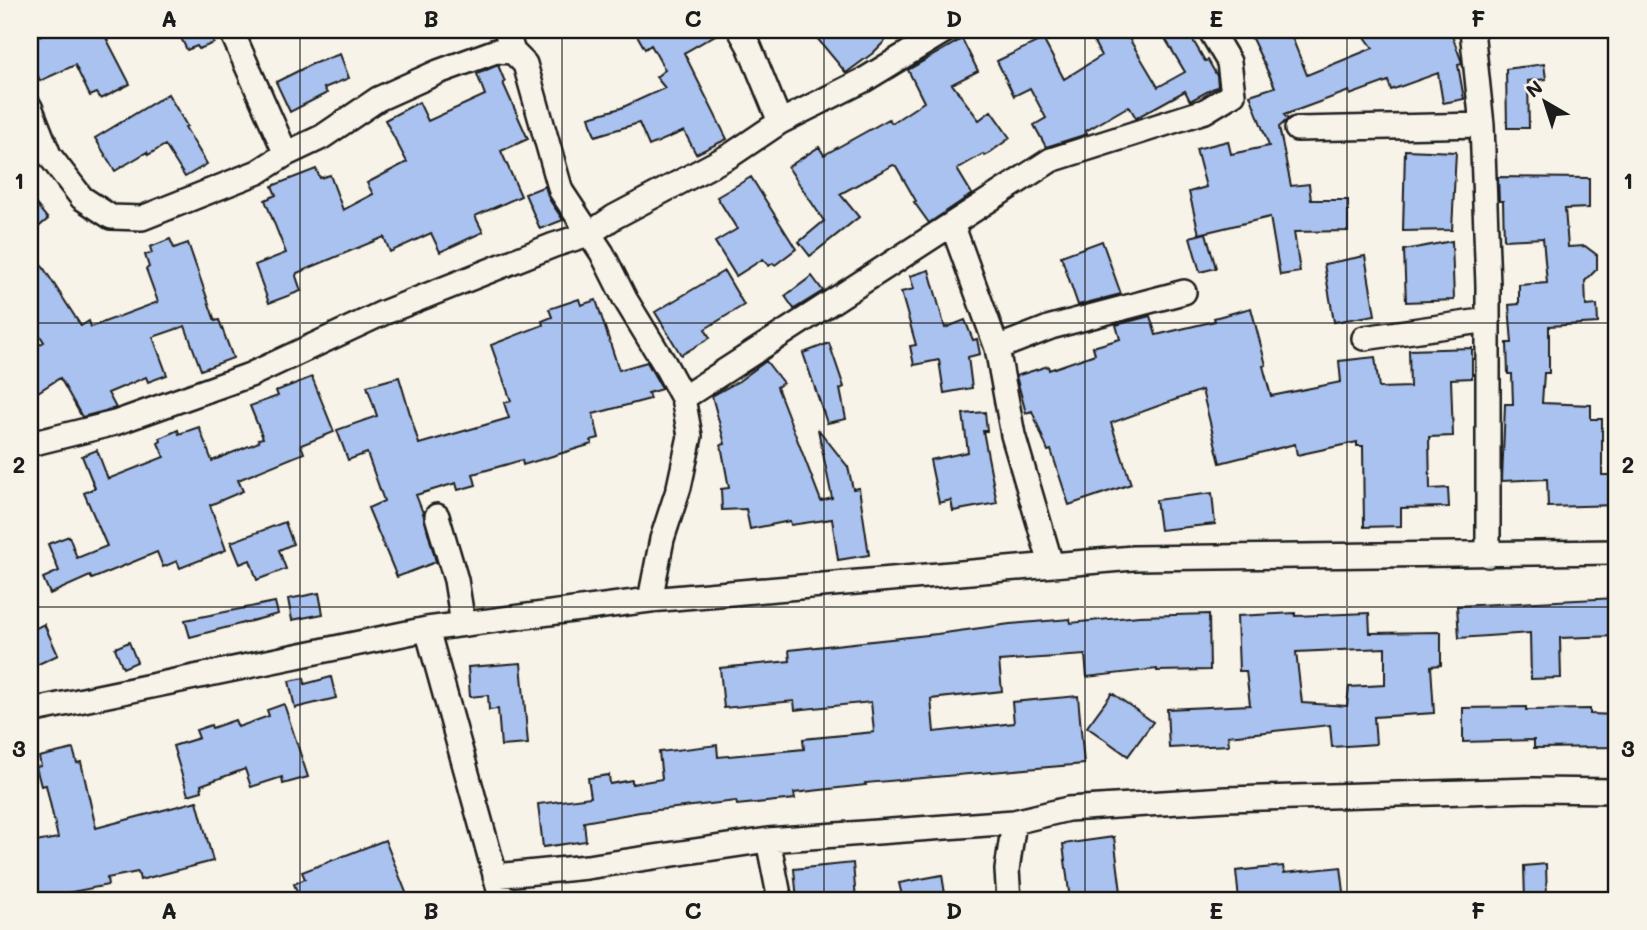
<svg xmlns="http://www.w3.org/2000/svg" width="1647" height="930" font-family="Mali,sans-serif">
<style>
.building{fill:#a9c2ef;stroke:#1c1c1c;stroke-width:2;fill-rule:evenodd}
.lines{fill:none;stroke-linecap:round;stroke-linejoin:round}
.minor-casing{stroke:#1c1c1c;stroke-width:28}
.minor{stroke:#f7f3e8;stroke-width:23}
.grid{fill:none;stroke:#1c1c1c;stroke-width:2;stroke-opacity:0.55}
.neatline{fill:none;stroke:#1c1c1c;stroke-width:2.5}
.grid-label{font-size:23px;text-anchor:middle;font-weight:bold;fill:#1c1c1c}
</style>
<rect width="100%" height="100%" fill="#f7f3e8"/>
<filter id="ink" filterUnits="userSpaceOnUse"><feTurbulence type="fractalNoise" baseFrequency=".0143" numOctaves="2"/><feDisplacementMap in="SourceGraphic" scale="14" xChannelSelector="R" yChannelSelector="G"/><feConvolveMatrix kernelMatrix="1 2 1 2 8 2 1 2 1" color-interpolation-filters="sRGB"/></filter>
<g filter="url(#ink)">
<path class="building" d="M53,30H102L130,84L101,99L97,93L90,96L75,65L40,81L30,58V40Z
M177,30H217L218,36L213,39L214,43L199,49L197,46L187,50Z
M634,30H724L684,53L727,139L696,154L684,131L649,146L639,123L595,136L589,117L621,108L665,88L656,77L665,70L651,45L645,49Z
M825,30H895L884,39L885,41L873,53L846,73L816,37Z
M1088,30H1124L1158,87L1185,72L1160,30H1187L1205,61L1208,60L1217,76L1218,86L1190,101L1185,91L1136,118L1129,106L1086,131L1087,134L1046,147L1034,125L1046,118L1030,88L1014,96L997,61L1043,39L1064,79L1101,56Z
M1248,30H1289L1307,75L1373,48L1360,30H1450L1461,60L1462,64L1458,65L1464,99L1443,103L1438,73L1391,90L1388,81L1350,95L1349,91L1284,115L1288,119L1279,127L1291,186L1309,184L1311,200H1348V231L1294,232L1300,272L1280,275L1270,217L1199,234L1189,192L1206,187L1196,149L1228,141L1231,154L1269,146L1250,95L1275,87Z
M962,39L978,71L952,84L979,120L991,111L1010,138L985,156L983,154L957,169L972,194L929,223L914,202L916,201L896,166L893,165L840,194L859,217L810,256L799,242L824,221L788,167L819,147L824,155L889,119L892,123L924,102L908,70Z
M340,54L349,78L324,88L327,93L290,112L276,82L312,64Z
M1544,64L1546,79L1528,81L1529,128H1507L1506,69Z
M498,65L505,82L503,83L528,139L501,151L521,196L475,216L483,232L440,252L431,233L390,252L384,237L297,273L296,276L301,291L269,303L255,265L286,253L265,200L276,195L272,186L316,169L320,178L330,175L343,210L373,194L367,183L407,162L385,120L419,102L428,121L485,95L477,74Z
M168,94L187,126L185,127L207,164L185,177L165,145L148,155L147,152L115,171L95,138Z
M1405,150L1456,152L1452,230L1403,231Z
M751,177L796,249L775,265L773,263L769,266L763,259L736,276L715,242L737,229L717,197Z
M1498,177L1589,178V208L1565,209L1568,247L1585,246L1597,255V269L1585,281L1586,306L1597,305L1598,323L1549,326V373H1544L1542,403L1591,405V419H1602V475H1617V505L1548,507L1547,479L1502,481L1505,404H1513L1512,374H1508L1507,343H1512L1509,305L1519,304V285L1547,283L1543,238L1504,240L1503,201H1499Z
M545,186L549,199L563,220L540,229L525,194Z
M30,197L48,219L30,234Z
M1206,233L1216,268L1200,272L1190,237Z
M170,239L174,248L188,243L215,321L219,320L233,358L201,370L185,326L153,337L167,375L148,382L146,377L108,393L116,408L82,417L60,378L30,397V350L44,342L30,320V247L81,326L89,321L91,327L158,302L146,269L149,267L145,255L152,253L150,247Z
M1102,241L1121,294L1078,305L1061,256Z
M1452,241L1454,300L1406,302L1404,250Z
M1365,256L1375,315L1334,322L1324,264Z
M929,270L945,328L965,320L973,340L977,339L980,354L968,357L972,388L944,393L939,360L914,365L910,346L916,345L901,292L914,289L910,276Z
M724,271L744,305L705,329L710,338L681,355L655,312Z
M812,276L823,291L794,309L785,296Z
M579,299L581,305L596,300L619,370L647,362L662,389L648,393L650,399L593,414L599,438L591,440L592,444L523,465L522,460L473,474L476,485L458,490L456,483L416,495L423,513L436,562L397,577L368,508L384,501L367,453L348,460L337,430L377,416L367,386L399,377L419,444L509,418L504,403L511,401L491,345L543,325L542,321L552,317L549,309Z
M1251,308L1266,365L1263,366L1271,396L1341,382L1339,361L1375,357L1379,388L1410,387L1409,350L1472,348V378L1451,379L1453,436L1429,437L1430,489L1448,488L1449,507L1401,508V526L1364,527L1363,446H1357V442L1297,455L1295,444L1220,463L1202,390L1111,423L1131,484L1069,505L1051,450L1048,451L1032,411L1026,413L1016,376L1048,366L1049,370L1095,354L1093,347L1120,339L1116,325L1150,316L1156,335L1215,321L1214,318Z
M829,343L844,387L840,389L846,419L827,423L803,353Z
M766,361L783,383L777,387L821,501L832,498L818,429L848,467L853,489L859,488L869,555L838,560L832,519L791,525L790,521L750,529L746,509L722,510L721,489L729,488L721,445L725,444L712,396L739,381Z
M312,377L334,432L301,445L304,453L238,480L243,491L210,505L226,550L180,568L177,561L163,567L157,552L92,579L90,576L50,594L43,578L59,571L48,544L69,536L77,558L107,546L84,493L95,488L82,456L97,450L108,479L164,457L158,443L161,441L160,438L178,430L179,434L199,427L212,461L259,442L258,439L263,438L250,406L278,396L276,391Z
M985,412L987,431H983L997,503L953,511L951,500L939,503L930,460L968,452L963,414Z
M1212,493L1215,524L1160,530L1156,500Z
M285,522L293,544L279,550L286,569L257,580L250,560L240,564L231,542Z
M319,593L323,614L292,620L288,599Z
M1617,598V636L1560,638L1561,678L1531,679L1530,633L1459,638L1457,606Z
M275,602L278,614L190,637L185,620Z
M1295,613V616L1369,613L1370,633L1441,632V665L1431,666L1434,713L1374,717L1376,744L1332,747L1330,725L1228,736L1229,745L1169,748L1167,709L1250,705L1246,671H1239L1237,616ZM1385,648V685L1349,687L1347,706L1302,703L1296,652Z
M1209,614L1210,670L1157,671V669L1087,677L1085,655L999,661L1002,691L931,699L934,732L1014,723L1012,702L1078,696L1084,764L865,783L866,785L794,793L795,799L737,805L736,801L640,812L584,822L586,841L543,847L538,804L591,797L588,778L609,775L610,784L632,780V784L662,779L659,752L717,745L718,757L804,749L803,739L874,732L871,702L795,710L794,701L724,708L720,668L790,661L789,650L937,634L1010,624L1070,619L1071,623L1139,616Z
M44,624L58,655L30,668V631Z
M129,642L137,662L123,668L115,648Z
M521,663L528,744L501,746L498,709L489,710L488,695L470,697L468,667Z
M331,677L336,698L295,708L289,681L304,678L305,684Z
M1112,693L1153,722L1128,756L1087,727Z
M284,704L308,777L283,784L282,777L251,787L245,769L201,785L202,791L188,795L173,746L199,738L196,730L211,725L212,728L235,720L238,727L269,716L267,710Z
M1526,707V710L1590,709V714L1617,715V747L1534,748V740L1463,742V708Z
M73,749L77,763L81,762L96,828L197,801L213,861L140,880L138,872L107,878L108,885L56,895V898L30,900V843L58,838L46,785L41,786L36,767L41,766L39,757Z
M1114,837L1122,900H1070L1063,844Z
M385,840L409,900H365L363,895L348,900H300L294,884L305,879L302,872Z
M853,863L856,900H797L794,869Z
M1546,864L1547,900H1525L1524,866Z
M1283,866L1284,873L1341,867L1345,900H1239L1236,871Z
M942,875L946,900H903L899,883Z"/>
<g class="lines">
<g class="minor-casing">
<path id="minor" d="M231,30L286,154
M506,30L513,52L525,64L561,191L602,253L625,299L664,363L683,398L690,436L679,487L662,539L650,600
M740,30L749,46L780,122
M1472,30L1482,125L1488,285V555
M30,107L49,155L82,198L111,217L142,218L258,172L286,154L322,137L378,99L438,72L496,51L513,52
M1297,129L1482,125
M952,224L997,348L1013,435L1051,564
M1364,338L1488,320
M997,348L1051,327L1184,292
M683,398L1051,160L1205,111L1233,94L1229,62L1210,30
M30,444L115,423L250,375L383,313L554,245L589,234L614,217L731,155L780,122L864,80L946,30
M437,516L456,580L463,624
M427,629L502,900
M30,711L427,629L650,600L1133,558L1617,552
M768,840L780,900
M495,876L587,867L768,840L1014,822L1068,809L1226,799L1533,790L1617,791
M1009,900L1007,870L1014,822"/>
</g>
<use href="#minor" class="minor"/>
</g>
</g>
<path class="grid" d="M300,30V900M562,30V900M824,30V900M1085,30V900M1347,30V900M30,323H1617M30,607H1617"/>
<rect width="1647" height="930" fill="none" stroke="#f7f3e8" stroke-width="77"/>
<g transform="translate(1545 102) rotate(321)" stroke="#f7f3e8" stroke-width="5" paint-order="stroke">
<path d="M0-5L12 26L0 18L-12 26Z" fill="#1c1c1c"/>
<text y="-10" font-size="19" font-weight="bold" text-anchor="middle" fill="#1c1c1c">N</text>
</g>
<rect x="38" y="38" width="1570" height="854" class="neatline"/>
<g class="grid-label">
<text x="169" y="27">A</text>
<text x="431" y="27">B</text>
<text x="693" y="27">C</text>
<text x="954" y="27">D</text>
<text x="1216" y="27">E</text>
<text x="1478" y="27">F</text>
<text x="19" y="189">1</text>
<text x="1628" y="189">1</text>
<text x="19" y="473">2</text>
<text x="1628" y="473">2</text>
<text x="19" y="757">3</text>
<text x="1628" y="757">3</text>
<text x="169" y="919">A</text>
<text x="431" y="919">B</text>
<text x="693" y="919">C</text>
<text x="954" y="919">D</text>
<text x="1216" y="919">E</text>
<text x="1478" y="919">F</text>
</g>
</svg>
